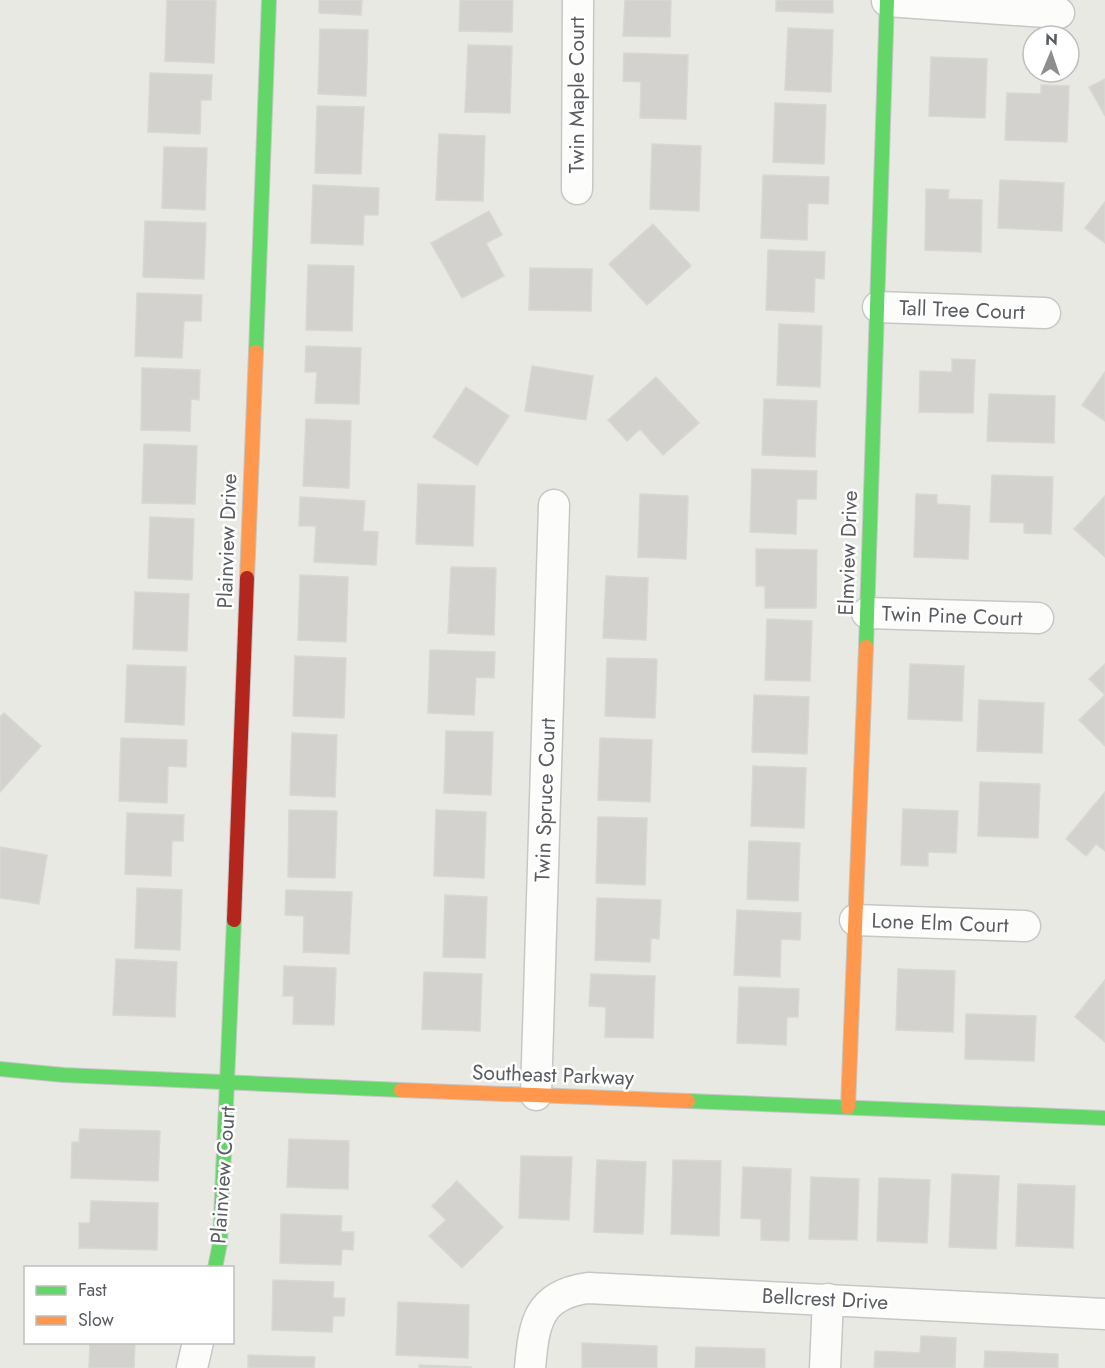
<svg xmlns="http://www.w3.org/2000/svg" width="1105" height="1368" font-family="Jost,sans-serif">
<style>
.building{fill:#d3d2cf;stroke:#d8d7d3;stroke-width:1.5}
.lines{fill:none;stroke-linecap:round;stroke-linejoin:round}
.street-casing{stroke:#c6c7c6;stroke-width:33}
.fast-casing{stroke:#c5c6c4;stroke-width:16}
.slow-casing{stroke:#c5c6c4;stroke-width:16}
.jam-casing{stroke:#c5c6c4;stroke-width:16}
.street{stroke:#fcfcfb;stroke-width:30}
.fast{stroke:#63d668;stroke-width:14}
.slow{stroke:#ff974d;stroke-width:14}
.jam{stroke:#b3261e;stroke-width:14}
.labels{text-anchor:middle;stroke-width:5;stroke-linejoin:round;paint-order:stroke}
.street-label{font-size:21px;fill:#5a5d61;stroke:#fff}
</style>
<rect width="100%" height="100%" fill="#e9e9e4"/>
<path class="building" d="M167,0H216L214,63L165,61Z
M319,0H362L361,15L319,13Z
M460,0H513L512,32L459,31Z
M625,0H671L670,37L623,36Z
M776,0H833V13L776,11Z
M788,28L833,30L831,92L785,90Z
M320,29L368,30L366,96L318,94Z
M468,45L512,46L510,113L465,112Z
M624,53L688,55L686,119L640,118L641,82L623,81Z
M931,57L987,59L985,118L929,116Z
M150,73L212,75L211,100H201L200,134L148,132Z
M1105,79V116L1089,87Z
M1041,85L1069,86L1067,142L1005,140L1007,93L1041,94Z
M775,103L826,105L824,164L773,162Z
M317,106L364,107L361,174L315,173Z
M439,134L485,136L483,201L436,200Z
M652,144L701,146L699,211L650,209Z
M164,147L207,148L205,210L162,208Z
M763,175L829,177L828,204L808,203L807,240L761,238Z
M1000,180L1064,183L1062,231L998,228Z
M313,185L379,188L378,215H364L363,245L311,243Z
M926,189L949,190L948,199L982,200L981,252L925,250Z
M1105,202V243L1085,228Z
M489,211L502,235L486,243L504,276L462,298L431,243Z
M145,221L206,223L204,279L143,277Z
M653,224L691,266L647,305L609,264Z
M768,250L825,252L824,279L815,278L814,312L766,310Z
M308,265L354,266L352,331L306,330Z
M530,268L592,269L591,311L529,310Z
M137,293L202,295L201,321H184L182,358L135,356Z
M779,324L822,326L820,387L777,385Z
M306,346L361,348L359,404L315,403L317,372H305Z
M952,359L975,360L973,413L919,412L920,371L952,372Z
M532,366L593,376L586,420L525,411Z
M142,368L200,370L199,400L191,399L190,431L141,430Z
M1105,372V421L1082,405Z
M656,377L699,423L663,455L640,429L627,441L608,420Z
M466,387L509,416L477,465L433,437Z
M989,394L1055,396L1054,443L987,441Z
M764,399L817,401L815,457L762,455Z
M306,419L351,421L349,488L303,486Z
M144,444L197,446L195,504L142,503Z
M752,469L817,471L816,499H797L796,534L750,532Z
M992,475L1053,477L1051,534L1024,533V523L990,522Z
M418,484L475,486L473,546L416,544Z
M640,494L688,496L686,559L638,557Z
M916,494L937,495V504L970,506L968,559L914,557Z
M1105,496V557L1074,529Z
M300,497L365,501L363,531L378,532L376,565L314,562L316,526H299Z
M150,517L194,519L192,580L148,578Z
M756,549L817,550L816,608H765V586H756Z
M451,567L496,568L494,635L448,633Z
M300,575L348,577L346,642L298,640Z
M606,576L648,578L646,640L603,638Z
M135,592L189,594L187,651L133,649Z
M767,619L812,621L810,681L765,680Z
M430,650L495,652L494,678L476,677L474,715L428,713Z
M295,656L346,658L344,718L293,716Z
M607,658L657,659L655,718L605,716Z
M910,664L964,666L962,721L908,719Z
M1105,664V746L1079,720L1105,695L1089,679Z
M127,665L186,667L184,725L125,722Z
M754,695L809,697L807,754L752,752Z
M979,700L1044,703L1042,753L977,751Z
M4,713L41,746L0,792V717Z
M446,731L493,732L491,795L444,793Z
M292,733L337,735L335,797L290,795Z
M121,738L187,740L186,767L168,766L167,803L119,801Z
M600,738L652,740L650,802L598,800Z
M753,766L806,768L804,828L751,826Z
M980,782L1040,784L1038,838L978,836Z
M1105,792V851L1096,844L1086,856L1066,839Z
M903,809L958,811L956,853L928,852V866L901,865Z
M289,810L337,811L335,878L288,877Z
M436,810L486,812L484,878L434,876Z
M127,813L184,815L183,841H172L171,876L125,874Z
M598,817L647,818L645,885L596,883Z
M749,841L800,843L798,901L747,899Z
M0,847L47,855L39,904L0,898Z
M137,888L182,890L180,950L135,948Z
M286,890L352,892L349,954L303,952L304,916L285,915Z
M445,895L487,897L485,958L443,957Z
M597,898L661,900L659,939L651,938L650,962L595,960Z
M737,910L801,913L800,940L781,939L780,977L734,975Z
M116,959L177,962L175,1017L113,1015Z
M284,966L336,968L334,1025L293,1024L294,996H283Z
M898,969L955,971L953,1032L896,1030Z
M424,972L482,974L480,1031L422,1029Z
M591,974L655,976L653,1038L605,1037L606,1007L589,1006Z
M1105,980V1042L1075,1017Z
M739,987L799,989L798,1017H787L786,1045L737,1043Z
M966,1014L1036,1016L1034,1061L965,1059Z
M80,1129L160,1131L158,1181L71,1178L72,1142H79Z
M289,1139L349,1141L348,1189L287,1187Z
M521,1156L572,1157L569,1220L519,1218Z
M597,1160L646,1162L643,1234L594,1232Z
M673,1160L721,1161L719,1236L671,1234Z
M743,1167L791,1169L789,1241L761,1240V1219L741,1218Z
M952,1174L999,1176L996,1249L949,1247Z
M811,1177L859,1179L857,1240L809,1239Z
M879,1178L930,1180L927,1243L877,1241Z
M457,1181L503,1227L462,1268L429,1236L446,1220L432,1206Z
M1018,1184L1075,1186L1073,1248L1016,1246Z
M91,1201L158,1203L157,1250L79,1248V1223H90Z
M281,1214L342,1216L341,1232H354L353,1250L342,1249L341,1265L280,1263Z
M273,1280L334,1282L333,1298H345L344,1316H333L332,1332L272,1330Z
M398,1302L469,1305L468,1358L396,1355Z
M921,1336L956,1338L955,1368H874L875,1351L920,1353Z
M90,1342H135L134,1368H89Z
M582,1343L657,1346V1368H582Z
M696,1347L765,1349V1368H695Z
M985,1351L1058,1354V1368H984Z
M248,1355L315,1357L314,1368H248Z
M419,1365L471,1367V1368H419Z"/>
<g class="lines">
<g class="street-casing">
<path id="street" d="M887,1L1059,13
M577,189L578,0
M878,307L1045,313
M867,613L1038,618
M855,920L1025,926
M536,1095L554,505
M192,1368L198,1342
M530,1368C534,1324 537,1295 588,1288L1105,1314
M825,1368L828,1299"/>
</g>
<g class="fast-casing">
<path id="fast" d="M256,352L269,0
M866,647L887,0
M0,1069L64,1075L401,1090
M688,1101L1105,1118
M215,1268L220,1243L234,920"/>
</g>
<g class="slow-casing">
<path id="slow" d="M247,578L256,352
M401,1090L688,1101
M848,1107L866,647"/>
</g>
<g class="jam-casing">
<path id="jam" d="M234,920L247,578"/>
</g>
<use href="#street" class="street"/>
<use href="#fast" class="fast"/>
<use href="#slow" class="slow"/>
<use href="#jam" class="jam"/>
</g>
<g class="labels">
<g class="street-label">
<text transform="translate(577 95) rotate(-90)" y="7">Twin Maple Court</text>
<text transform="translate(962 310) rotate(2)" y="7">Tall Tree Court</text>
<text transform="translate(227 541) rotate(-88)" y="7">Plainview Drive</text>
<text transform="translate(848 553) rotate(-88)" y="7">Elmview Drive</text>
<text transform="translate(952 616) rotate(2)" y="7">Twin Pine Court</text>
<text transform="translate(545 800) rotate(-88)" y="7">Twin Spruce Court</text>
<text transform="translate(940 923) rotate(2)" y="7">Lone Elm Court</text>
<text transform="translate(553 1075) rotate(2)" y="7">Southeast Parkway</text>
<text transform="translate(223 1175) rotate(-86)" y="7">Plainview Court</text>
<text transform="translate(825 1299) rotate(3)" y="7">Bellcrest Drive</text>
</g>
</g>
<rect x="24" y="1266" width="210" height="78" fill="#ffffff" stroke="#bdbec0" stroke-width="1.5"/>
<rect x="36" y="1286" width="30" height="9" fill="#63d668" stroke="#bdbec0" stroke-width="1.5"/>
<text x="78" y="1296" font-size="18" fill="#5a5d61">Fast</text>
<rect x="36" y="1316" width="30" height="9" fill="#ff974d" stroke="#bdbec0" stroke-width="1.5"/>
<text x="78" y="1326" font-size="18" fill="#5a5d61">Slow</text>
<g transform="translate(1051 54) rotate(2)"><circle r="28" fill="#ffffff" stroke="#bdbec0" stroke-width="1.5"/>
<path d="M0-4.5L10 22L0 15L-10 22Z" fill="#8c8e8f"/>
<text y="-9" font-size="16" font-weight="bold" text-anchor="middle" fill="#5a5d61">N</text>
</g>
</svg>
